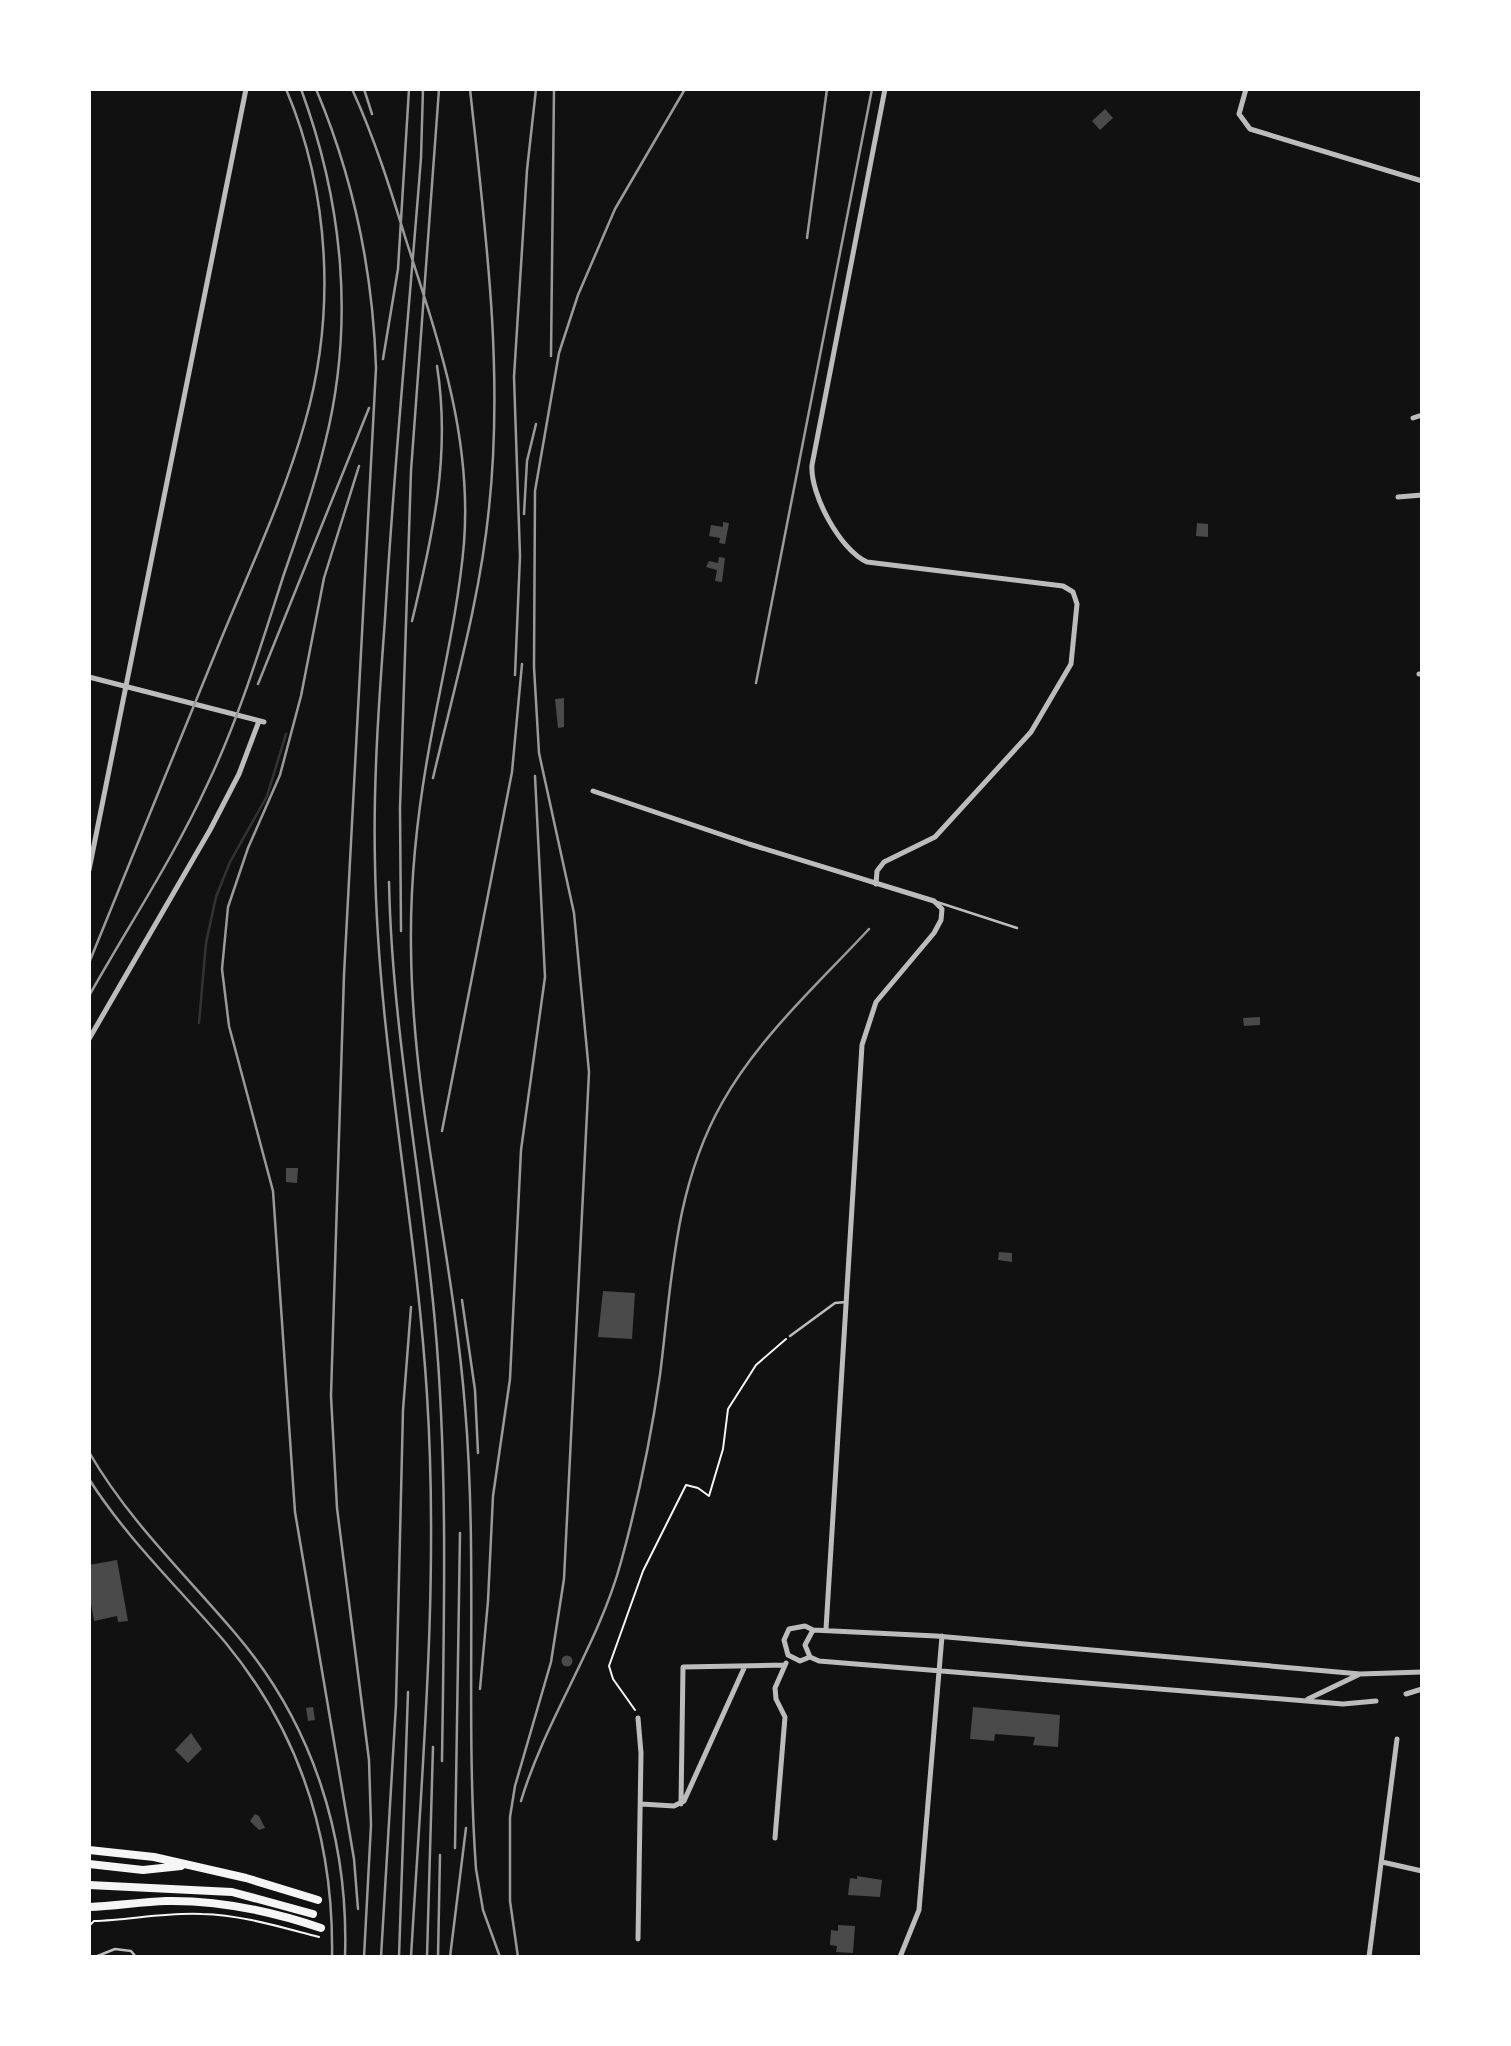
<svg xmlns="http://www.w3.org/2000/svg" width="1511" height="2046" font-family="'Open Sans',sans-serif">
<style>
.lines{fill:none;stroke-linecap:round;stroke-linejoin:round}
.stream{stroke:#333;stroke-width:2.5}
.building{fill:#4a4a4a}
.path{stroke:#f5f5f5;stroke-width:2}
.service{stroke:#bcbcbc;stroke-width:2.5}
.minor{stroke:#bcbcbc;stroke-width:5}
.primary{stroke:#f5f5f5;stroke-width:8}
.rail{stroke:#9a9a9a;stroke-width:2.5}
</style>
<rect width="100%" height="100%" fill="#111"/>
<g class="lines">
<path class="stream" d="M199,1023L206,943L216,897L230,862L267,796L286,734"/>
</g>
<path class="building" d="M1105,109L1113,118L1100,130L1092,121Z
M723,522L729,523L725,544L719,543L720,538L709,536L711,525L723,527Z
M1197,523L1208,524V537L1196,536Z
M719,557L725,558L722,582L715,581L717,570L706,567L709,561L718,563Z
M564,698V727L558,728L555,699Z
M1260,1017V1025L1244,1026L1243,1018Z
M286,1168H298L297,1183L286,1182Z
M999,1252L1012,1253V1262L998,1260Z
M603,1291L635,1293L632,1339L598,1337Z
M117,1560L128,1621L118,1622L117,1616L94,1621L89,1592V1565Z
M561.5 1661a5.5 5.5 0 1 1 11 0a5.5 5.5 0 1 1-11 0Z
M313,1707L315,1720L308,1721L306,1708Z
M973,1707L1060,1715L1058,1747L1033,1745L1035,1737L995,1734L994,1741L970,1739Z
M191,1733L202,1749L188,1763L175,1750Z
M255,1814L259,1816L265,1828L259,1830L250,1821Z
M857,1876L882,1880L880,1897L848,1895L850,1878L857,1879Z
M838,1925L855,1926L853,1953L836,1952L837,1946L830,1945L831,1930L838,1931Z"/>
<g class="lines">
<path class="path" d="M635,1710L613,1679L609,1666L643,1571L686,1485L698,1488L709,1496L723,1449L728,1409L756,1365L786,1339
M89,1926L94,1921C129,1920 167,1912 202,1914C242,1915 280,1927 319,1937"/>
<path class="service" d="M937,902L1017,928
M790,1336L835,1303L846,1302
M95,1957L115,1949L131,1951L136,1957"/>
<path class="minor" d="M1246,89L1239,114L1250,129L1422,181
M1413,418L1422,415
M1398,497L1422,495
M1419,674H1422
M89,677L264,722
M593,791L749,844L934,901L942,909L941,920L934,933L876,1002L862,1045L826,1629
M89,870L246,89
M876,884L877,871L884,862L935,837L1031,732L1071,664L1077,604L1073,592L1063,586L867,562C840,550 810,494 812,465L885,89
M89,1039L210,830L239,774L259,721
M810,1657L805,1645L813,1630
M1406,1694L1422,1689
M1308,1699L1358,1675
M1376,1701L1343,1704L819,1661L810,1657L800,1661L788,1655L784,1640L789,1629L805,1626L813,1630L936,1636L1360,1674L1422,1672
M641,1804L674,1806L684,1801L745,1666
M681,1804L683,1667L785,1665
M775,1838L785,1717L776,1699L775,1688L786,1663
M1382,1862L1422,1871
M638,1939L641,1753L638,1718
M900,1957L919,1910L942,1636
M1369,1957L1397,1739"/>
<path class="primary" d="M89,1850L154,1857L246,1878L318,1900
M89,1864L143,1870L181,1866
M89,1885L232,1892L313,1914
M89,1907C115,1906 140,1902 166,1901C219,1900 271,1911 321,1928"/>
<path class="rail" d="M316,89C353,177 373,272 376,368L344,975L331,1396L337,1508L369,1760L371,1825L364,1957
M352,89C375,139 391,191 407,243C439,342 472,437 464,543C458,613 441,681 429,749C417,815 410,881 411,947C412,1102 453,1253 465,1407C478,1560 465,1715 476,1869L483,1910L500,1957
M364,89L372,114
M807,238L827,89
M551,356L554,89
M383,359L398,269L409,89
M524,514L527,461L536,424
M412,621C433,535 451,454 437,366
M515,675L520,556L514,377L527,170L536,89
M756,683L872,89
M258,684L369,408
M433,778C454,688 480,600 489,508C504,368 485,228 470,89
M389,882C392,1030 422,1175 435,1323C448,1468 444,1615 442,1761
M401,931L400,808L411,471L439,89
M89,963C131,860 173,756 215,654C246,577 283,501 305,422C336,314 330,193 286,89
M89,996C129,925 174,857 208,783C240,716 261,645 284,574C299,531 314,488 325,443C355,324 343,203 301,89
M442,1131L512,772L522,664
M462,1300L475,1390L478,1453
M89,1452C128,1520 185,1574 235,1633C313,1724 349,1838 345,1957
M89,1479C127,1539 179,1588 225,1642C301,1734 334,1839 332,1957
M480,1689L488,1601L493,1496L510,1379L521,1150L545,977L535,776
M521,1801C546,1718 598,1646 621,1562C638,1500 651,1438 660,1375C672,1280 674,1188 722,1103C759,1037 818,984 869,929
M455,1848L460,1533
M358,1909L354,1859L295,1512L273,1191L229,1026L222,969L228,907L248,848L280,775L301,696L324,578L359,466
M381,1957L396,1704L403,1410L411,1307
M399,1957L408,1692
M411,1957C422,1770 439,1583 427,1395C416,1217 378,1043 375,864C373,782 379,700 385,619C394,465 409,312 421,158L423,89
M427,1957L433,1747
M438,1957L440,1855
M450,1957L466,1828
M518,1957L510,1901V1817L515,1786L551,1662L564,1579L589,1072L574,913L539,753L534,667L535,491L559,353L578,295L615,209L685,89"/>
</g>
<rect width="1511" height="2046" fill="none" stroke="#ffffff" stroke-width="182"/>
</svg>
